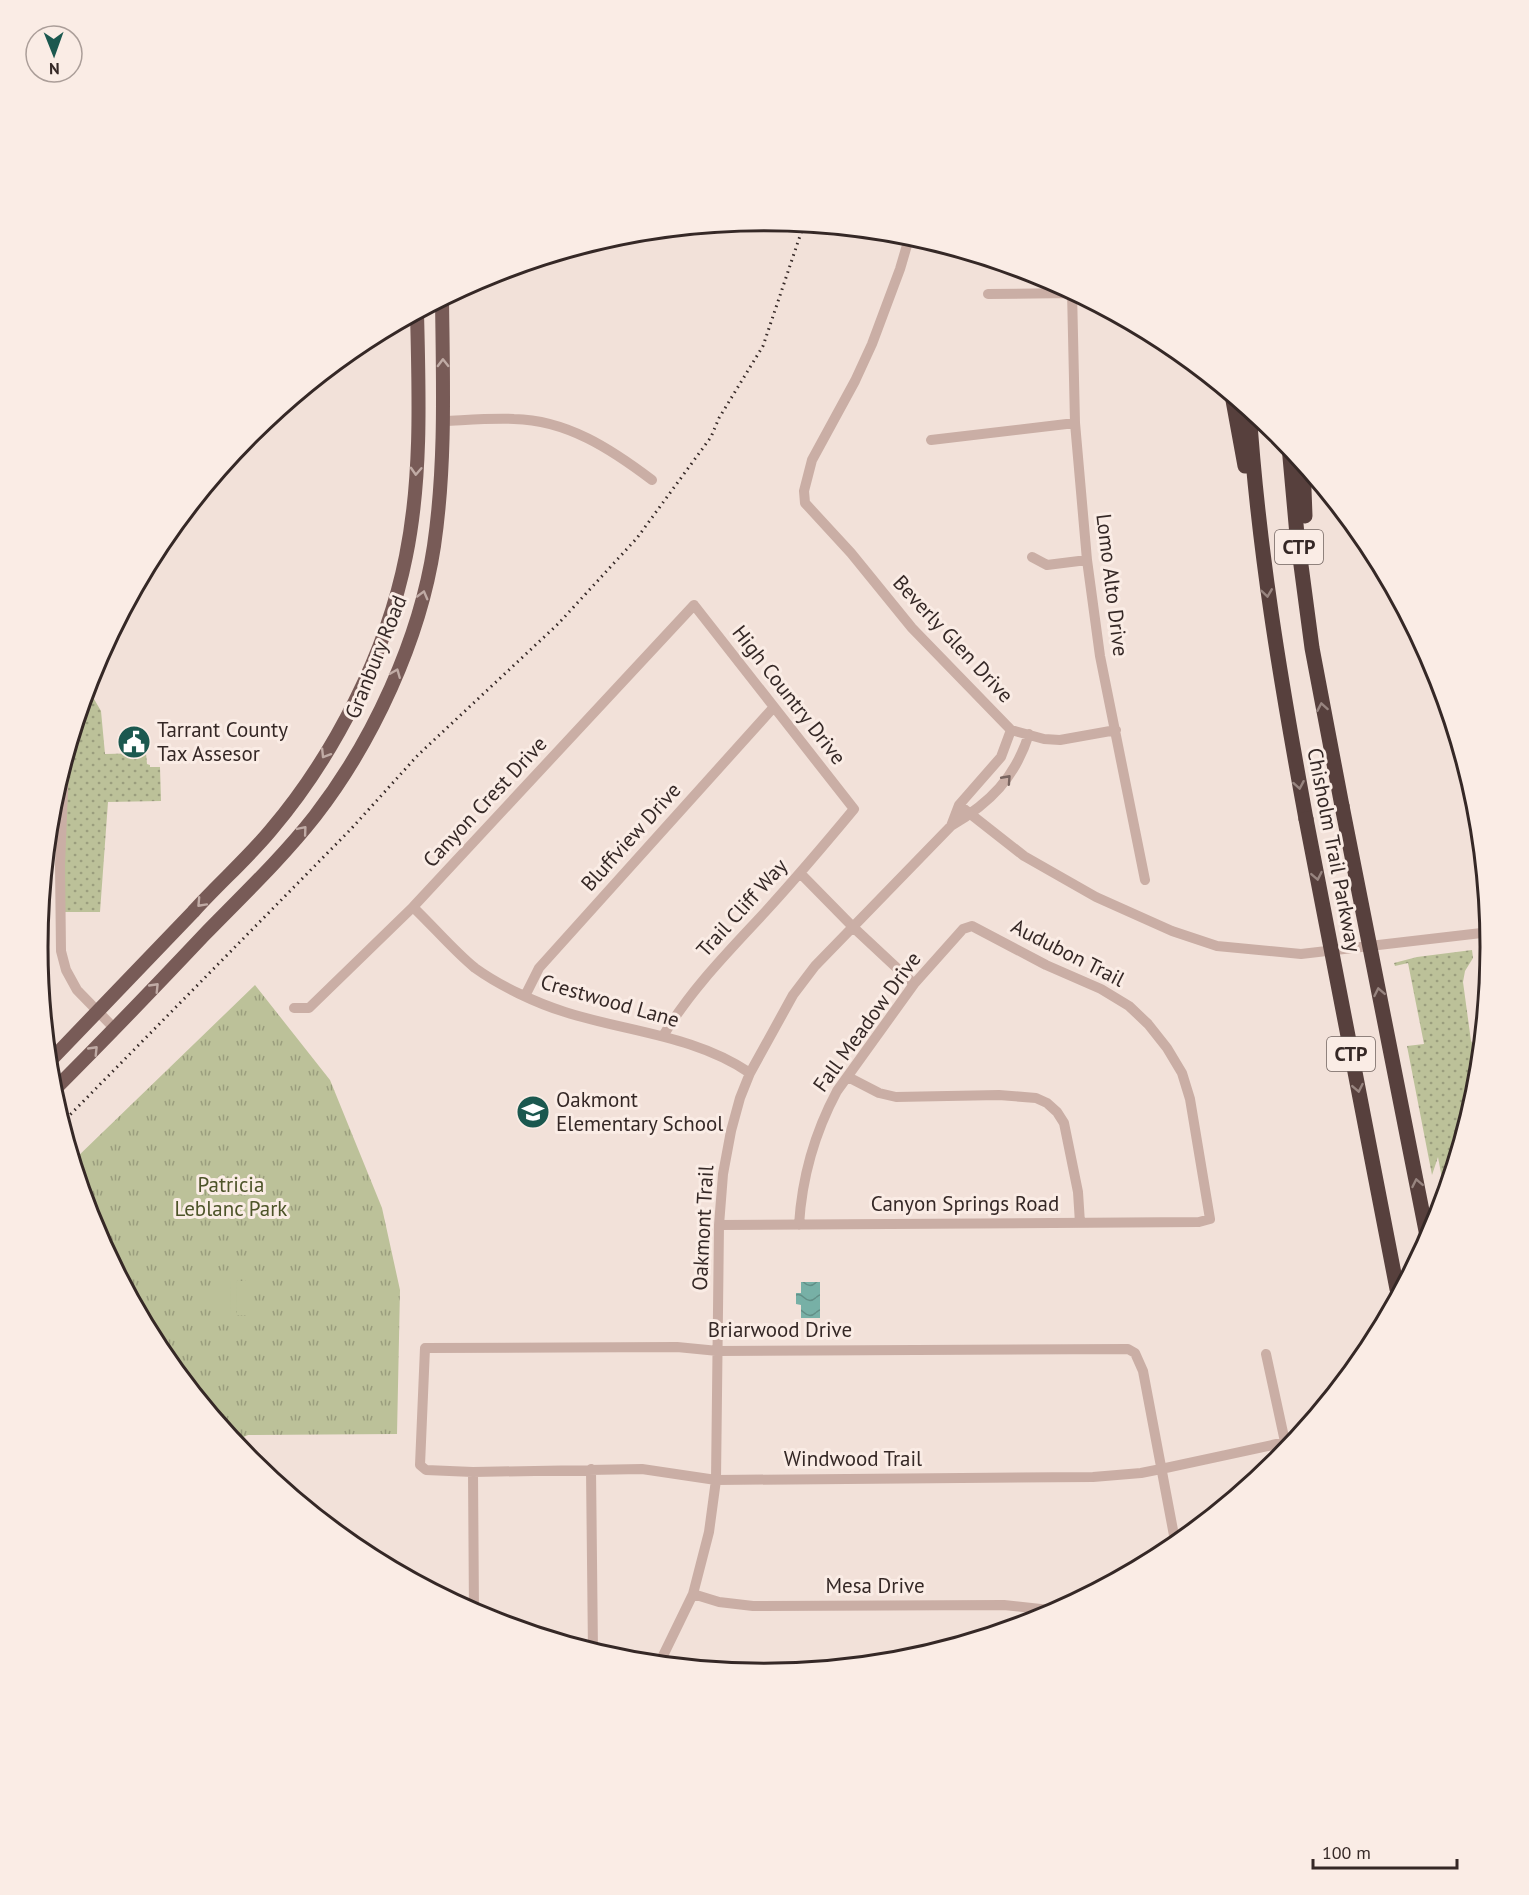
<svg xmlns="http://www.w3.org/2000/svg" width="1529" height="1895" font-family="'PT Sans',sans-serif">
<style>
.grass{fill:url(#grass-dots)}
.park{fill:url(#park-tufts)}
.pitch{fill:#bcc199}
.water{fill:url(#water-waves)}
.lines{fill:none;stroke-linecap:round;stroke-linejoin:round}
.minor{stroke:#caaea5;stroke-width:10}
.major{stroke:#785b57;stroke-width:14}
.highway{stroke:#57403d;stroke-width:15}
.rail{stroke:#352826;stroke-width:3;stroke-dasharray:1.5 4.5;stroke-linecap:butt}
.highway-bridge{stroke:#57403d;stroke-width:15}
.oneway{stroke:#c0aba5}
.oneway2{stroke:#988580}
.oneway3{stroke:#78645f}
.labels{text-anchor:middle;stroke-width:6;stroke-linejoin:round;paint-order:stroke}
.shield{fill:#faece5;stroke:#70635f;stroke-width:1.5}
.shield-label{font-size:20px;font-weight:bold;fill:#352826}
.street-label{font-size:21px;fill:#352826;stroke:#faece5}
.poi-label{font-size:21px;fill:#352826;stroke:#faece5;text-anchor:start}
.park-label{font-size:21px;fill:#4d5429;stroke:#faece5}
.rim{fill:none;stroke:#352826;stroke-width:3}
</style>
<defs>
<pattern id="grass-dots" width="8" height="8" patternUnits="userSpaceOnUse" patternTransform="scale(1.5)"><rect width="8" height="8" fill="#bcc199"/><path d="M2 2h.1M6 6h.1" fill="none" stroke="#9a9d7d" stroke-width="1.8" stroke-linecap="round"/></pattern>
<pattern id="park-tufts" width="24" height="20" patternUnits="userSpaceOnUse" patternTransform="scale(1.5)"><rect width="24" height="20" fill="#bcc199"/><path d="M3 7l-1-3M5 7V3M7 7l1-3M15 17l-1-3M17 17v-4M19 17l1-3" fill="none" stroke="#9a9d7d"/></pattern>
<pattern id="water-waves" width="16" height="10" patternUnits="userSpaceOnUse" patternTransform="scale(1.5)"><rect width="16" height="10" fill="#77b0a6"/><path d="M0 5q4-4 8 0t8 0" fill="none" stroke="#628f87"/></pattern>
</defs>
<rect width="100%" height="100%" fill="#f2e1d9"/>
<path class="grass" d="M84,699H94L101,711L105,754L146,753L147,764L150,765V767H160L161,801L108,802L100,912H60L64,764Z
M1472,950L1473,958L1465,971L1463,982L1471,1041L1480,1054L1475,1055L1476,1061L1480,1060L1478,1080L1468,1087L1466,1106L1471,1112L1445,1195L1438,1157L1432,1175L1407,1046L1424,1044L1408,963L1395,966L1394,963L1417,957Z"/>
<path class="park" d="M255,985L330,1080L382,1208L400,1290L397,1434L248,1435L234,1441L160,1351L93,1225L73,1161Z"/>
<path class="pitch" d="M215,1281H230L231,1315H215Z
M236,1281H252V1315H237Z"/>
<path class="water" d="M801,1282H820V1318H801V1305L796,1304V1293H801Z"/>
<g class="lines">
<path class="minor" d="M910,235L900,269L872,344L855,381L812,460L804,491L805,503L851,553L912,628L1011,730L1044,739L1060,740L1116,730
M1072,291L1075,423L1087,560L1100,656L1145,880
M988,294L1072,293
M444,421C467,420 491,418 514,419C567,420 611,449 652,480
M931,440L1075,423
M1032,557L1047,565L1087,560
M64,765L60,865L61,951L66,970L77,990L115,1029
M959,805L1024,856L1096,897L1172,931L1217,946L1301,954L1490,932
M951,826L959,805L1001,757L1011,730
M800,873L854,928L914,984
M413,907C433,926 454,951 475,968C500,986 536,1003 565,1012C627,1032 694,1035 750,1073
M525,996L539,968L773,708
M294,1008H309L413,907L694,605L854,809C825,844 796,878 766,911C729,951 691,989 663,1036
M848,1077L879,1093L896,1097L999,1095L1036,1098L1047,1103L1057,1112L1064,1123L1078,1192L1080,1223
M719,1225L1199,1222L1210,1219L1190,1099L1182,1073L1167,1048L1148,1024L1129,1006L1101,989L1046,965L972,926L963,929L914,984L837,1091C814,1134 802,1176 799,1225
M1266,1354L1287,1451
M591,1469L593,1652
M473,1472L474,1613
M1176,1546L1143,1371L1135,1353L1128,1349L718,1351L677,1347L425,1348L420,1465L426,1470L473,1472L642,1469L716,1480L1093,1477L1141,1473L1161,1469L1286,1442
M693,1594L719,1602L753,1606L1004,1605L1059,1611
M659,1664L693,1594L709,1532L716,1480L719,1225L723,1174L731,1131L740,1098L750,1073L793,995L815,966L951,826C990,803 1015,778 1029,734"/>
<path class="major" d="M49,1062C97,1012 145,962 193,912C218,884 247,859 271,830C334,756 387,652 406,556C422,477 419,394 417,313
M52,1092C104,1040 154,988 204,935C242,896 282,858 315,816C373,741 420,639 434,546C446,464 443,382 442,299"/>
<path class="highway" d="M1232,395L1245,466
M1249,409C1258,548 1281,683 1306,819
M1289,446L1297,535L1312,648L1342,806
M1303,463L1305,516"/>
<path class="rail" d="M62,1123L351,829L418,755L558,624L637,538L711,437L719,418L763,346L804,224"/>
<path class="highway-bridge" d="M1342,806L1428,1241
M1306,819L1397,1289"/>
</g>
<defs><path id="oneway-chevron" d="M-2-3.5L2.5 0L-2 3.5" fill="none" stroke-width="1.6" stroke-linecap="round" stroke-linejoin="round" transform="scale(1.5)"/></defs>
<g class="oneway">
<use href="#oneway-chevron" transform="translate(443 363) rotate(-91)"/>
<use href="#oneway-chevron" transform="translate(416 471) rotate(93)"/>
<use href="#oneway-chevron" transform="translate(423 595) rotate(-75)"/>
<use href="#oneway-chevron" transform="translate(396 673) rotate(-68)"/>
<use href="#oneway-chevron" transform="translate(325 754) rotate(122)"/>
<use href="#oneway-chevron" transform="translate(303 830) rotate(-50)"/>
<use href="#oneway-chevron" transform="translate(201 903) rotate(133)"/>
<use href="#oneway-chevron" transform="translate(155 987) rotate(-46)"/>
<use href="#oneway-chevron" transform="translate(94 1050) rotate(-46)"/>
</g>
<g class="oneway2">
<use href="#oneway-chevron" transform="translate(1267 593) rotate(82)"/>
<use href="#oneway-chevron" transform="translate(1322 707) rotate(-100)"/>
<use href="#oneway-chevron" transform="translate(1299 785) rotate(80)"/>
<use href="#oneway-chevron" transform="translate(1317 876) rotate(79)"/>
<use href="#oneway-chevron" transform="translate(1379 992) rotate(-101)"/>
<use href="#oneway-chevron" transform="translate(1358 1088) rotate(79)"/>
<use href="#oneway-chevron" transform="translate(1417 1183) rotate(-101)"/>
</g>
<use class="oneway3" href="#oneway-chevron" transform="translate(1007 779) rotate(-48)"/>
<defs>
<g id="civic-disc" transform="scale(1.725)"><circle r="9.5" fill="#1b584f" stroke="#faece5"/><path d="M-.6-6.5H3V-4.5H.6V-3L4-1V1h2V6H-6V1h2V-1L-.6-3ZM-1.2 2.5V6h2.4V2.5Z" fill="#fff"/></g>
<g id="school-disc" transform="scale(1.725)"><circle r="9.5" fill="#1b584f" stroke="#faece5"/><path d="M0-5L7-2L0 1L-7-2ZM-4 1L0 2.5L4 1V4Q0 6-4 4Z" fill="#fff"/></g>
</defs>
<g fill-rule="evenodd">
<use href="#civic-disc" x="134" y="742"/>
<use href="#school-disc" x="533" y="1112"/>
</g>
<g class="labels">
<g class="shield">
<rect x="1275" y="530" width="48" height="34" rx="4.5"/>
<rect x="1327" y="1037" width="48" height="34" rx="4.5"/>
</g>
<g class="shield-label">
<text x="1299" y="554">CTP</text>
<text x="1351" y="1061">CTP</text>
</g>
<g class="street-label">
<text transform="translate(1112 585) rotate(83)" y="7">Lomo Alto Drive</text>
<text transform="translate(953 639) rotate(47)" y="7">Beverly Glen Drive</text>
<text transform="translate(376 657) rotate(-68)" y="7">Granbury Road</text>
<text transform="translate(789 695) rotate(52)" y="7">High Country Drive</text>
<text transform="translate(485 802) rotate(-47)" y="7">Canyon Crest Drive</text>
<text transform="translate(631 837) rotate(-48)" y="7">Bluffview Drive</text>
<text transform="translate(1334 850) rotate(79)" y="7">Chisholm Trail Parkway</text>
<text transform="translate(742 908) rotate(-48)" y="7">Trail Cliff Way</text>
<text transform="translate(1068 953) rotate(27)" y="7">Audubon Trail</text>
<text transform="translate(610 1001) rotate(16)" y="7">Crestwood Lane</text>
<text transform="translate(867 1022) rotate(-54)" y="7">Fall Meadow Drive</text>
<text x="965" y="1211">Canyon Springs Road</text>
<text transform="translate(703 1228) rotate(-87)" y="7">Oakmont Trail</text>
<text x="780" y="1337">Briarwood Drive</text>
<text x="853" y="1466">Windwood Trail</text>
<text x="875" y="1593">Mesa Drive</text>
</g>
<g class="poi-label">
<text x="157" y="737">Tarrant County<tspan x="157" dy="24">Tax Assesor</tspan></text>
<text x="556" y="1107">Oakmont<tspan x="556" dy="24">Elementary School</tspan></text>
</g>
<g class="park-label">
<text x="231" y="1192">Patricia<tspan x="231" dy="24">Leblanc Park</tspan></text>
</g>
</g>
<path d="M0 0H1529V1895H0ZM48 947a716 716 0 1 1 1432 0a716 716 0 1 1-1432 0Z" fill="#faece5" fill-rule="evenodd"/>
<path class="rim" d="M48 947a716 716 0 1 1 1432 0a716 716 0 1 1-1432 0Z"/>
<g transform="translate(54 54) rotate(179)"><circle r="28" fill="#faece5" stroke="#ab9e99" stroke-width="1.5"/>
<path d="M0-4.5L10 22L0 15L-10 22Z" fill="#1b584f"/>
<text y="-9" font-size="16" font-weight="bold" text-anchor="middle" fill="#352826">N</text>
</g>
<path d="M1313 1859v9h144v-9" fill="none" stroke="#352826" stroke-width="3"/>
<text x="1322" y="1859" font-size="18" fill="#352826" stroke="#faece5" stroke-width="4.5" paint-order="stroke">100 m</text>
</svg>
